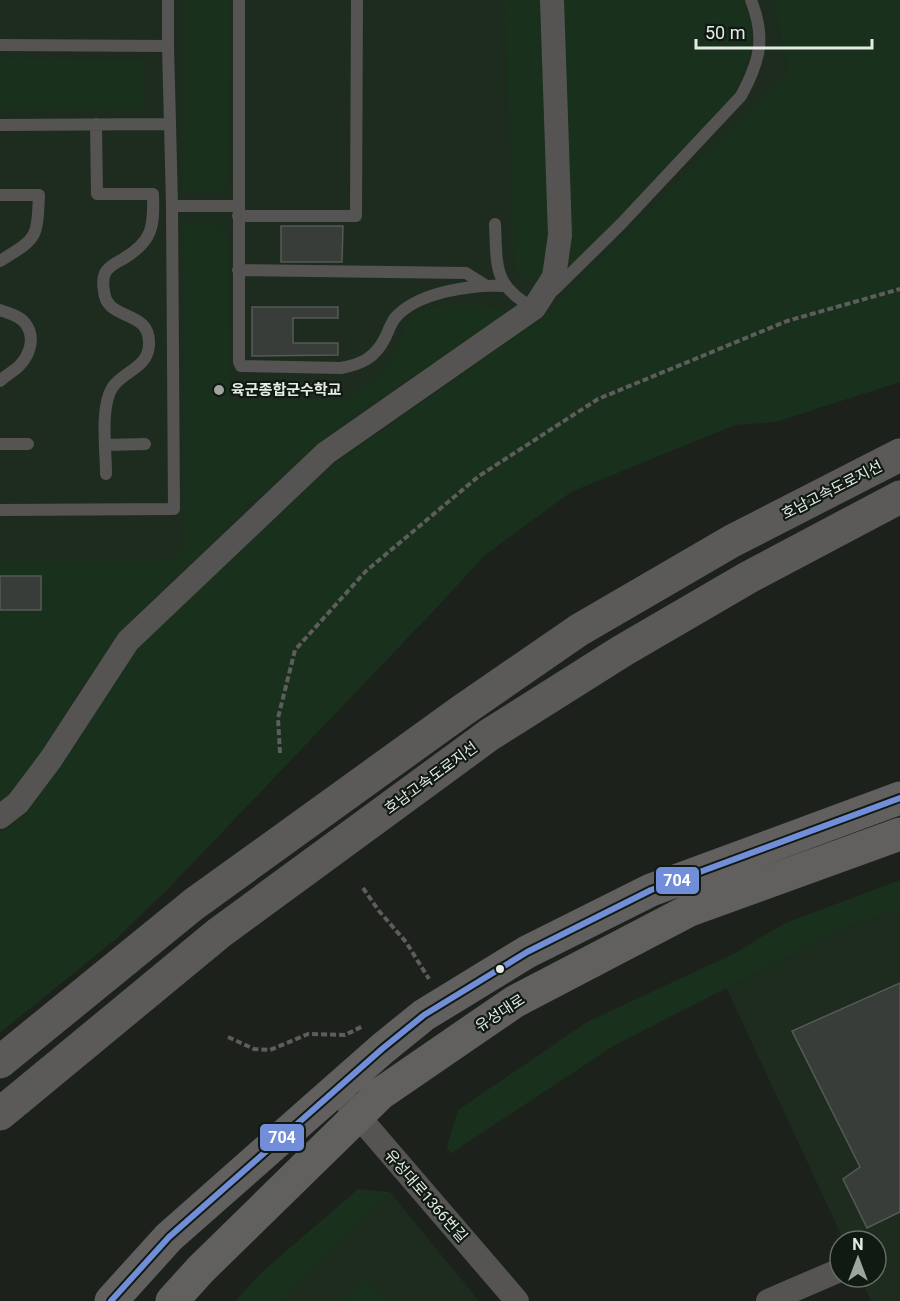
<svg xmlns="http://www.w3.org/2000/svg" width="900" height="1301" font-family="Roboto,'Noto Sans KR',sans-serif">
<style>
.built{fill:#1e2c1f}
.green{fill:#19301d}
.building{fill:#393d39;stroke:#555a55;stroke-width:1.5}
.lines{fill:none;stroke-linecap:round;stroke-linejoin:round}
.path{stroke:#5d5d5c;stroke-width:4;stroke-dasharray:6 3;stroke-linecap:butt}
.service{stroke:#555453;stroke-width:12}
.minor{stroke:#555453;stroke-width:24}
.secondary{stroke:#625f5f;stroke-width:33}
.motorway{stroke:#5b5a58;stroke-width:33}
.bus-1-casing{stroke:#101a12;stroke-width:10}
.bus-1{stroke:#728ed8;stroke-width:6}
.poi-dot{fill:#9ea49e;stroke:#101a12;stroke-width:2}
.bus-dot{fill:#e4ebe4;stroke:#101a12;stroke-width:2}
.labels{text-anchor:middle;stroke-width:4.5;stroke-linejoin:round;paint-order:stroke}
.poi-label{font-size:15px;font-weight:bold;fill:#e4ebe4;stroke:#101a12;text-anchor:start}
.street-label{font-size:15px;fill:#e4ebe4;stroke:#101a12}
.line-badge{stroke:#101a12;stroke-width:2}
.badge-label{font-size:16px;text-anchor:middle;font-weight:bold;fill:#fff}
</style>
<rect width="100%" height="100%" fill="#1c211c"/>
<path class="built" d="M0,0H772L788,71L541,318L335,463L28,811L0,834Z
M900,909V1301H871L860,1277H876V1241H844L726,987L846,927Z
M390,1192L479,1301H280Z"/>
<path class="green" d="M183,0H230L228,178L226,187L222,191H183Z
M505,0H542L551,234L543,274L537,279C524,280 517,277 514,263Z
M558,0H743C760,38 750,62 732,96L561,279Z
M769,0H900V382L776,422L735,425L571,492L484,556L443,601L167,890L117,938L0,1033V834L28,811L134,647L335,463L541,318L788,71L774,9Z
M0,58L144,60V109H0Z
M184,222C204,222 219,216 228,237L230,401L349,398L379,374L390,362L397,348L408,320L417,311L439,306L481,305L500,308L508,315L355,414L294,464L135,616L92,671L57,727L40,758L17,788L8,796H0V562H168C177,556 182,548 185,537Z
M900,880V909L846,927L615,1045L450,1154L447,1146L458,1110L587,1022L735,953L785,923Z
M358,1189L390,1192L280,1301H235L262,1272Z
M365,1278L388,1301H341Z"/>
<path class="building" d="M281,226H343L342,262H281Z
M252,307H338V318H293V343H338V355L252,356Z
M0,576H41V610H0Z
M900,983V1212L867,1228L843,1179L860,1167L792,1031Z"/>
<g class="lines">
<path class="path" d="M280,753L278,718L295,650L366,571L479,476L598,399L787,321L900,289
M363,888L379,911L406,942L429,979
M228,1037L254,1049L270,1050L308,1034L345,1035L363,1026"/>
<path class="service" d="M239,0V362L241,366L341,368C362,364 375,358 385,338C388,332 391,323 395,318C417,292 473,284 505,286
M0,45L168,46V0
M168,46L170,124
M96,124L97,194H153C154,227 153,241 123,259C117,262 109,266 105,273C103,278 103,286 104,291C106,322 151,308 149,345C148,368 123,371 112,388C100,408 106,450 106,474
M0,125L170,124L172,206L174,509L0,510
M0,195H39C37,240 37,238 0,261
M172,206H238
M238,216H356L357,0
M495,224C497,267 493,286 534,308
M238,270L466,273L485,285
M554,290L621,224L741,96C760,61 766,38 751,0
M0,310C8,313 20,316 25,323C36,337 30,355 19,366C13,372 6,375 0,381
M0,444H28
M106,445L145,444"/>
<path class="minor" d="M0,817L18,803L51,759L128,641L326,453L534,308L554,277L560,235L552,0
M347,1103L517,1301
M768,1301L840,1270"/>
<path class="secondary" d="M111,1301L169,1237L382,1049L424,1015L527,952L651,890L900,798
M172,1301L201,1269L380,1094L514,1002L690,910L900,834"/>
<path class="motorway" d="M0,1062L194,904L463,710L579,630L732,541L900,455
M0,1114L219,933L489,735L622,651L749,577L900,497"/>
<g class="bus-1-casing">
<path id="bus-1" d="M111,1301L169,1237L382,1049L424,1015L527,952L651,890L900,798"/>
</g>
<use href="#bus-1" class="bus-1"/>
</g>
<circle class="poi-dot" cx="219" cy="390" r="6"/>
<circle class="bus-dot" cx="500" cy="969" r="5"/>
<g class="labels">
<g class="poi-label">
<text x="231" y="395">육군종합군수학교</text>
</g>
<g class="street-label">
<text transform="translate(832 490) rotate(-27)" y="5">호남고속도로지선</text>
<text transform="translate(431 778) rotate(-36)" y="5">호남고속도로지선</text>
<text transform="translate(500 1013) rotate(-33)" y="5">유성대로</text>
<text transform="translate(426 1196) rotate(49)" y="5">유성대로1366번길</text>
</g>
</g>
<g class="line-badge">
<rect x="655" y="866" width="45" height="29" rx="6" fill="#728ed8"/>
<rect x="259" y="1123" width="46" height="29" rx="6" fill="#728ed8"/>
</g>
<g class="badge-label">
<text x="677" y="886">704</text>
<text x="282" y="1143">704</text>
</g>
<g transform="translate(858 1259)"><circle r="28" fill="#101a12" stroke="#656e66" stroke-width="1.5"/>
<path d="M0-4.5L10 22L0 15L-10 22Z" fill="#9ea49e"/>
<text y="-9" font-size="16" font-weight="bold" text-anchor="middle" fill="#e4ebe4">N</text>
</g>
<path d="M696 39v9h176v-9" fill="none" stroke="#e4ebe4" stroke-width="3"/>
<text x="705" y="39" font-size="18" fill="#e4ebe4" stroke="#101a12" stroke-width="4.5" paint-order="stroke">50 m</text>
</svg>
